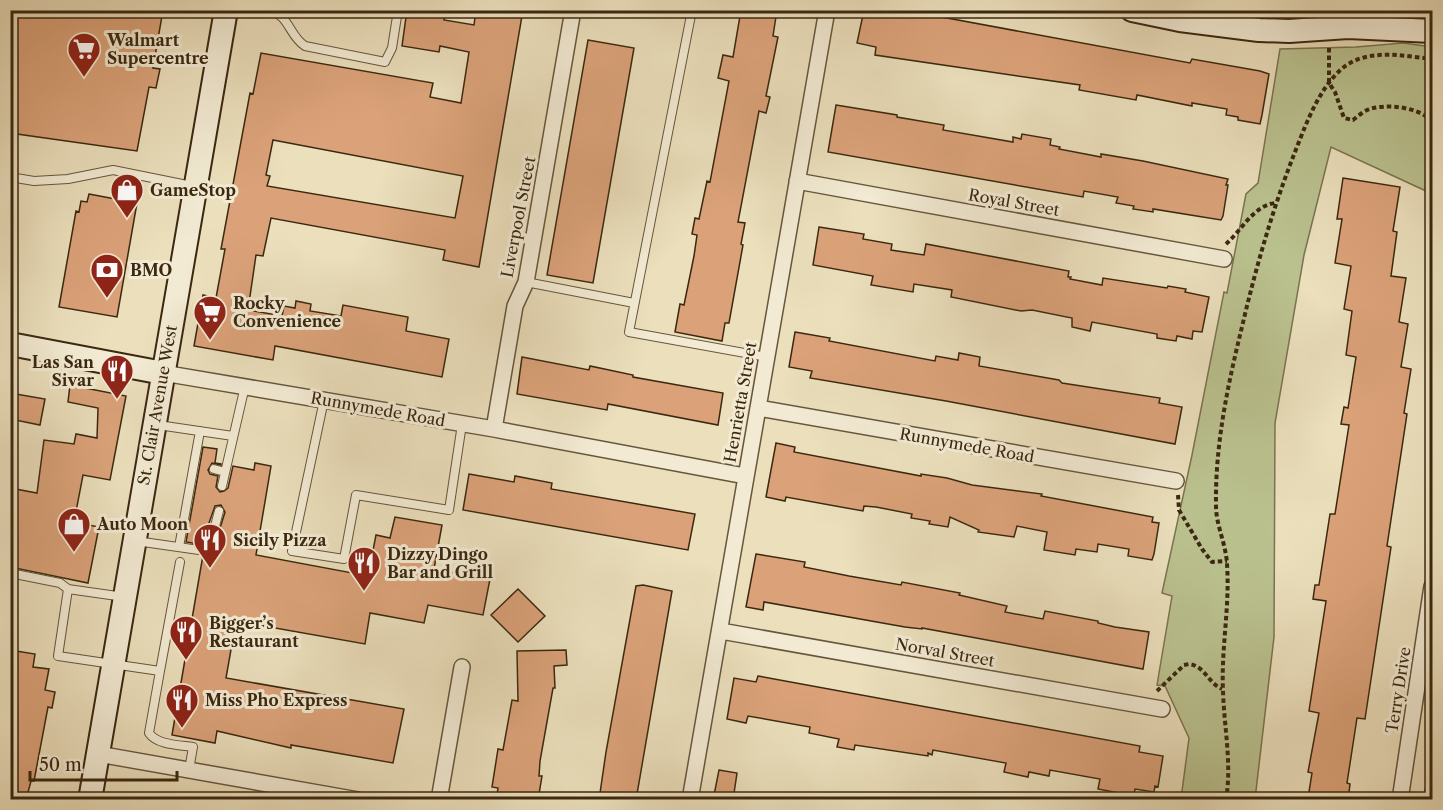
<svg xmlns="http://www.w3.org/2000/svg" width="1443" height="810" font-family="'Libre Caslon Text',serif">
<style>
.green{fill:#bac18f;stroke:#7a7450;stroke-width:1.5}
.building{fill:#dba279;stroke:#3b2810;stroke-width:1.5;fill-rule:evenodd}
.lines{fill:none;stroke-linecap:round;stroke-linejoin:round}
.lane-casing{stroke:#67563b;stroke-width:10}
.street-casing{stroke:#67563b;stroke-width:18}
.secondary-casing{stroke:#3b2810;stroke-width:26}
.path{stroke:#3b2810;stroke-width:4;stroke-dasharray:4.5 3;stroke-linecap:butt}
.lane{stroke:#f2ead3;stroke-width:8}
.street{stroke:#f2ead3;stroke-width:15}
.secondary{stroke:#f2ead3;stroke-width:22}
.labels{text-anchor:middle;stroke-width:6;stroke-linejoin:round;paint-order:stroke}
.poi-label{font-size:16px;font-weight:bold;fill:#3b2810;stroke:#f2ead3;text-anchor:start}
.street-label{font-size:16px;fill:#3b2810;stroke:#f2ead3}
</style>
<rect width="100%" height="100%" fill="#ebdfbc"/>
<filter id="stains"><feTurbulence type="fractalNoise" baseFrequency=".00333" numOctaves="4"/><feColorMatrix values="0 0 0 0 .2 0 0 0 0 .09 0 0 0 0 .02 0 0 0 .5 -.17"/></filter>
<radialGradient id="worn" r=".72"><stop offset=".6" stop-color="#630" stop-opacity="0"/><stop offset="1" stop-color="#630" stop-opacity=".3"/></radialGradient>
<path class="green" d="M1403,43L1432,47V185L1426,191L1331,147L1304,255L1275,423L1274,637L1255,799H1181L1189,738L1165,686L1157,685L1172,596L1162,593L1192,455L1224,292L1227,293L1246,194L1258,183L1280,49L1356,47Z"/>
<path class="building" d="M10,10H163L153,68L160,69L156,88L149,87L137,151L10,133Z
M407,10H446L444,20L474,25L476,10H523L479,267L443,260L445,250L271,218L263,256L256,255L248,310L282,316L284,306L295,308L296,301L311,304L310,311L341,316L343,305L408,317L406,331L449,339L442,377L275,346L273,360L194,346L203,295L216,298L225,249H221L250,93L253,94L261,53L433,83L430,97L461,103L469,52L440,46L439,52L402,46ZM273,140L463,176L455,218L267,186L270,176L266,175Z
M741,10H777L773,36L778,37L766,96L770,97L766,113L759,111L738,222L745,223L741,244L743,245L729,323H725L722,341L675,332L680,304L684,305L694,256L697,235L692,234L695,218L699,219L707,181L710,182L729,81L718,78L723,55L733,57Z
M864,10H904L1190,63L1192,59L1260,71L1269,74L1262,115L1260,124L1238,120V117L1226,115L1227,109L1192,103V106L1137,95L1136,100L1079,90L1080,85L875,55L876,47L857,43Z
M588,40L634,48L593,283L547,275Z
M836,105L897,115V117L944,125L943,130L1013,142V137L1021,139L1022,134L1051,139L1050,145L1060,147L1059,149L1101,157V154L1143,161L1228,179L1226,185H1228L1223,216L1221,220L1153,209V212L1133,209L1134,206L1116,203L1118,197L1084,191L1083,197L828,152Z
M1343,178L1400,187L1393,231L1397,232L1391,276L1406,278L1399,322L1408,324L1401,367L1411,369L1404,413L1407,414L1387,546L1391,547L1365,719L1357,718L1347,783L1350,784L1348,800H1317L1308,798L1312,773L1308,772L1319,713L1309,711L1326,601L1313,599L1315,585H1319L1330,514H1335L1349,425L1341,424L1344,407L1348,408L1356,357L1346,355L1352,311L1344,309L1351,266L1335,263L1342,219H1337Z
M89,194L137,203L117,317L59,307L76,211L79,212L81,201L87,202Z
M819,227L864,234L863,239L892,244L891,250L924,255L926,244L1069,271L1068,277H1071L1070,279L1102,285L1103,278L1167,288L1168,286L1186,289L1185,292L1209,297L1202,332L1193,331L1192,339L1177,336L1176,341L1157,338V334L1092,322L1090,331L1072,327V318L1032,310L1021,311L951,297L952,290L914,284L913,292L871,285L873,276L813,265Z
M795,332L830,338L829,341L935,361L936,356L958,360L959,353L980,357L979,366L1059,380L1062,383L1160,398L1159,403L1182,407L1175,444L946,401L810,378L812,371L789,367Z
M522,357L589,370L590,366L633,375V377L723,393L718,425L608,404L607,410L517,394Z
M70,385L126,396L110,480L83,475L74,522L99,527L88,583L10,567V488L37,493L44,440L74,444L76,434L97,438L98,408L68,402Z
M10,393L45,399L40,425L10,419Z
M776,443L795,447L794,452L921,476V474L947,478L972,485L1042,494L1041,496L1153,517L1152,522L1159,523L1154,554L1152,560L1128,556L1129,549L1098,544L1097,552L1076,549L1075,555L1044,550L1047,532L1017,526L1014,537L978,532L979,530L950,517L948,527L929,524L930,521L911,518L912,514L876,507L864,506L863,511L786,497L785,501L766,497Z
M203,447L217,449L215,463L221,464V465L212,463L208,470L210,474L218,476L216,487L220,492L224,491L228,488L233,466L254,470L255,463L271,466L256,555L368,576L376,535L390,538L395,517L442,525L434,569L490,579L483,615L428,605L424,623L370,613L365,644L236,621L226,678L404,709L393,763L291,745V748L217,731L215,743L172,735L203,555L212,548L216,541L225,512L221,505L215,506L203,540L198,544L186,542Z
M469,474L514,482L515,476L552,483L551,489L695,514L688,550L463,510Z
M756,554L805,562L804,567L849,576L901,585L902,582L960,593L959,595L1007,606L1005,612L1043,619L1045,611L1098,621V623L1115,627L1149,632L1143,669L922,628V629L905,627L764,602L763,610L746,607Z
M643,585L672,591L636,800H599L606,752L636,586Z
M518,589L545,616L518,642L491,615Z
M10,650L35,654L33,667L49,669L45,690L55,692L52,708L48,707L34,781H31L26,800H10Z
M566,650L567,665L554,666L555,688H553L540,761L539,776H542L538,800H496L498,788L492,787L498,749L503,750L512,700L518,701L517,651Z
M758,676L1140,746L1139,752L1163,756L1158,787L1155,786L1154,792L1135,789L1134,796L1098,789L1100,779L1050,770L1049,776L1029,772L1028,777L1004,772L1006,763L933,750L932,755L928,753V756L855,745L854,750L837,747L839,739L809,733L810,727L748,716L746,723L727,719L734,678L756,682Z
M719,770L737,773L733,800H713Z"/>
<g class="lines">
<g class="lane-casing">
<path id="lane" d="M267,10C290,14 288,35 305,46L385,62L392,48L398,10
M692,10L629,332L767,357
M10,177L34,181L68,179L113,170L192,186
M526,282L634,303
M324,400L292,551L344,559L356,495L449,510L462,424
M158,425L233,436
M214,469L225,472
M222,486L245,386
M136,541L199,550C213,545 215,524 219,511
M179,547L200,431
M10,573L60,583L68,589
M124,597L68,589L58,656L160,671L149,733C157,745 179,745 193,747L189,770
M160,671L180,562"/>
</g>
<g class="street-casing">
<path id="street" d="M1328,29V10
M797,181L1224,259
M163,373L494,429L745,476
M758,408L1176,481
M494,429L515,306L526,282L573,10
M721,631L1162,709
M98,754L358,800
M439,800L462,667
M690,800L827,10
M1400,800L1432,586"/>
</g>
<g class="secondary-casing">
<path id="secondary" d="M1132,10L1180,20L1259,30L1289,31L1348,27L1432,31
M10,344L163,373
M90,800L226,10"/>
</g>
<path class="path" d="M1329,48V83L1335,92L1344,118L1353,120C1358,116 1366,109 1373,108C1392,104 1419,108 1432,121
M1226,244C1242,230 1253,206 1275,203
M1178,495L1179,510L1202,549L1212,562L1227,561
M1157,691L1184,665L1189,664C1205,666 1208,683 1222,689
M1226,800C1232,763 1224,727 1223,691C1221,648 1230,607 1227,564C1226,544 1216,525 1216,506C1215,447 1227,388 1241,331C1255,271 1271,214 1293,157C1305,127 1318,88 1344,67C1369,48 1404,56 1432,59
M1425,800L1432,750"/>
<use href="#lane" class="lane"/>
<use href="#street" class="street"/>
<use href="#secondary" class="secondary"/>
</g>
<defs>
<g id="supermarket-pin" transform="scale(1.725)"><path d="M0 17L-7.5 6A9.5 9.5 0 1 1 7.5 6Z" fill="#8f2418" stroke="#f2ead3"/><path d="M-6-5.5h2.5l.6 2H6L4.5 2H-2.5L-4.4-4H-6ZM-1.5 3.2a1.3 1.3 0 1 0 .1 0ZM3 3.2a1.3 1.3 0 1 0 .1 0Z" fill="#fff"/></g>
<g id="shop-pin" transform="scale(1.725)"><path d="M0 17L-7.5 6A9.5 9.5 0 1 1 7.5 6Z" fill="#8f2418" stroke="#f2ead3"/><path d="M-5-2.5h2.3a2.7 3.5 0 0 1 5.4 0H5L5.5 6h-11ZM-1.5-2.5h3a1.5 2.3 0 0 0-3 0Z" fill="#fff"/></g>
<g id="bank-pin" transform="scale(1.725)"><path d="M0 17L-7.5 6A9.5 9.5 0 1 1 7.5 6Z" fill="#8f2418" stroke="#f2ead3"/><path d="M-6-4H6V4H-6ZM0-2.3a2.3 2.3 0 1 0 0 4.6a2.3 2.3 0 1 0 0-4.6Z" fill="#fff"/></g>
<g id="restaurant-pin" transform="scale(1.725)"><path d="M0 17L-7.5 6A9.5 9.5 0 1 1 7.5 6Z" fill="#8f2418" stroke="#f2ead3"/><path d="M-5-6h1v4h1v-4h1v4h1v-4h1v5L-1.5 .5V6h-2V.5L-5-1ZM5-6V6H3V1.5H1.5Q1.5-4 5-6Z" fill="#fff"/></g>
</defs>
<g fill-rule="evenodd">
<use href="#supermarket-pin" x="84" y="49"/>
<use href="#shop-pin" x="127" y="190"/>
<use href="#bank-pin" x="107" y="270"/>
<use href="#supermarket-pin" x="210" y="312"/>
<use href="#restaurant-pin" x="117" y="371"/>
<use href="#shop-pin" x="74" y="524"/>
<use href="#restaurant-pin" x="210" y="540"/>
<use href="#restaurant-pin" x="364" y="563"/>
<use href="#restaurant-pin" x="186" y="632"/>
<use href="#restaurant-pin" x="182" y="700"/>
</g>
<g class="labels">
<g class="poi-label">
<text x="107" y="46">Walmart<tspan x="107" dy="18">Supercentre</tspan></text>
<text x="150" y="196">GameStop</text>
<text x="130" y="276">BMO</text>
<text x="233" y="309">Rocky<tspan x="233" dy="18">Convenience</tspan></text>
<text x="94" y="368" text-anchor="end">Las San<tspan x="94" dy="18">Sivar</tspan></text>
<text x="97" y="530">Auto Moon</text>
<text x="233" y="546">Sicily Pizza</text>
<text x="387" y="560">Dizzy Dingo<tspan x="387" dy="18">Bar and Grill</tspan></text>
<text x="209" y="629">Bigger’s<tspan x="209" dy="18">Restaurant</tspan></text>
<text x="205" y="706">Miss Pho Express</text>
</g>
<g class="street-label">
<text transform="translate(1014 202) rotate(10)" y="6">Royal Street</text>
<text transform="translate(518 217) rotate(-79)" y="6">Liverpool Street</text>
<text transform="translate(740 402) rotate(-80)" y="6">Henrietta Street</text>
<text transform="translate(157 405) rotate(-80)" y="6">St. Clair Avenue West</text>
<text transform="translate(378 409) rotate(10)" y="6">Runnymede Road</text>
<text transform="translate(967 445) rotate(10)" y="6">Runnymede Road</text>
<text transform="translate(945 652) rotate(10)" y="6">Norval Street</text>
<text transform="translate(1398 690) rotate(-81)" y="6">Terry Drive</text>
</g>
</g>
<rect width="1443" height="810" fill="none" stroke="#ebdfbc" stroke-width="36"/>
<rect x="12" y="12" width="1419" height="786" fill="none" stroke="#3b2810" stroke-width="3"/>
<rect x="18" y="18" width="1407" height="774" fill="none" stroke="#3b2810" stroke-width="1.5"/>
<path d="M30 771v9h147v-9" fill="none" stroke="#3b2810" stroke-width="3"/>
<text x="39" y="771" font-size="18" fill="#3b2810" stroke="#f2ead3" stroke-width="4.5" paint-order="stroke">50 m</text>
<rect width="100%" height="100%" filter="url(#stains)"/>
<rect width="100%" height="100%" fill="url(#worn)"/>
</svg>
